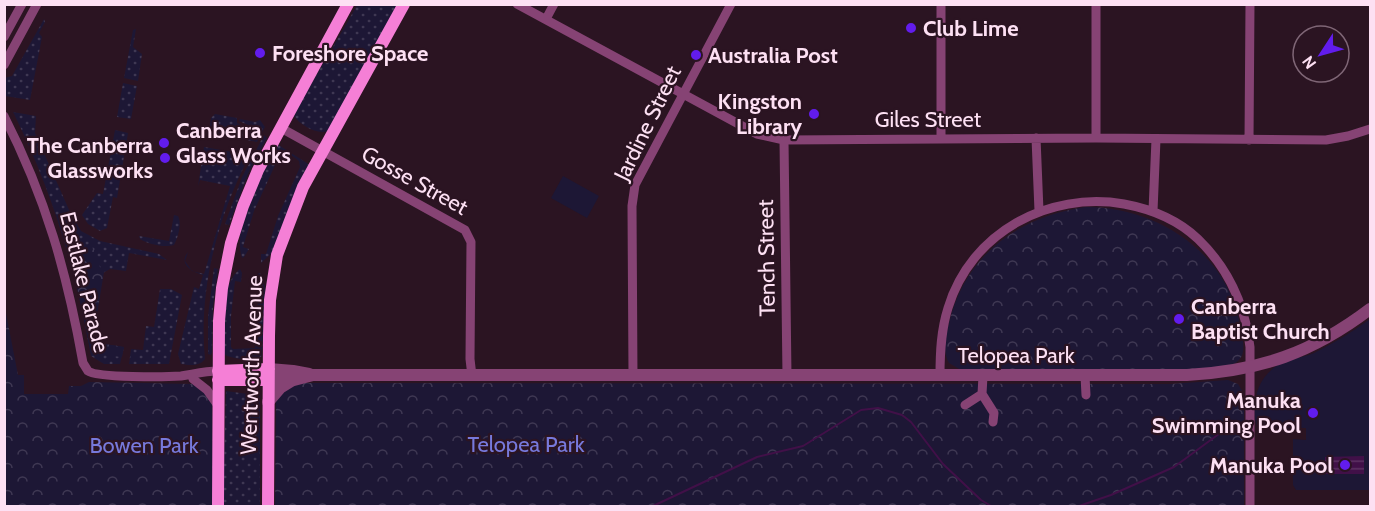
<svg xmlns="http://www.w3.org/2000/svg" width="1375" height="511" font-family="Cabin,sans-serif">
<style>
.grass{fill:url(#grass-dots)}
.forest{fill:url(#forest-crowns)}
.pitch{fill:#1d1735}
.water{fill:url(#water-rules)}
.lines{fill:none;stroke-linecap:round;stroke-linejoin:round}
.stream{stroke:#411048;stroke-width:2}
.minor{stroke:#864374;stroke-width:9}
.tertiary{stroke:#864374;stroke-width:12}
.secondary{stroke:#f57fd6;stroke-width:12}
.poi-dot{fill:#621ced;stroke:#2b1422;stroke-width:2}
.labels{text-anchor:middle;stroke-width:4.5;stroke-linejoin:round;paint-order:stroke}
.poi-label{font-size:22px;font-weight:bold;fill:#fde0f3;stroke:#2b1422;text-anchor:start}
.street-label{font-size:22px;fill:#fde0f3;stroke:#2b1422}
.park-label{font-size:22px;fill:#7779db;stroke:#2b1422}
</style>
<defs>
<pattern id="grass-dots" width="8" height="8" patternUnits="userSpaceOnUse" patternTransform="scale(1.5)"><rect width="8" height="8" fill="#1d1735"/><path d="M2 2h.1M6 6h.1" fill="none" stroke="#3f3853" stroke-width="1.8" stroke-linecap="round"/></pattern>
<pattern id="forest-crowns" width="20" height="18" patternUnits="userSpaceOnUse" patternTransform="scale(1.5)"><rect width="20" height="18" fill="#1d1735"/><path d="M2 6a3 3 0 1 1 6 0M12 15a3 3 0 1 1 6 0" fill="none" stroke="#3f3853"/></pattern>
<pattern id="water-rules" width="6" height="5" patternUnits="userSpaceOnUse" patternTransform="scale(1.5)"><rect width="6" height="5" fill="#411048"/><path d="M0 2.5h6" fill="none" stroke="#5d3263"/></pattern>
</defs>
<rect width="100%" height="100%" fill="#2b1422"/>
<path class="grass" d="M357,5H398L328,131C317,135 300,125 294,116C313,78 337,42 357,5Z
M44,19L45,22L39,33L42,37L30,100L5,96V78L12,76Z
M136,29L133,47L142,54L138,81L124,78L133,30Z
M123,83L137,86L131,119L117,117Z
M13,112L36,116L35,133L70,212L81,231L100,241L159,254L167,260L129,253L126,271L110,269L103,273L93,338L98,343L124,347L120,364H104L91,356C76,270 52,190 13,112Z
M215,114L237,118V123L246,127L248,125L239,121L240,119L255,122L260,120L265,127L257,142L209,133L211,118Z
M115,130L128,133L117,198L113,197L107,228L100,231L88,224L82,215L97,193L103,194Z
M264,135L267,138L248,174L229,225L225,224L242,177Z
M277,144L310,165L292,201L273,252L261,263V254H266L278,216L300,167L299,161L291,155H284L277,161L254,211L243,247L249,249L244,257L242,258C231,224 263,174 277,144Z
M204,147L250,155C218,215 198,290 205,359C199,367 190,365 181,364L178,354L194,287L199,289L203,275C192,272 178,264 188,252L185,261L192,271L204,274L230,186L200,180L198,186Z
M174,215L178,216C182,223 178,238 174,245C164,248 148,244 140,239L139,236L169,241Z
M214,268L218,269L213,307L212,352L211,355L208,354V316Z
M240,269L242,273L241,282L235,281L231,316V347L233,349L255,348L259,285L251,283L254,275L260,273L265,287L262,353L261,357C250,360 234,360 223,354C224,331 219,285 240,269Z
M160,289H171L182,295L169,364H129L131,349L143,350L146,326L154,327Z
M256,390H260V506H223L226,391L248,394Z"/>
<path class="forest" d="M1086,207C1157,207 1227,252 1240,325C1242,335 1247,352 1239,360C1231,369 1211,368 1200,370H961L949,363C942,352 946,335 949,323C965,255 1019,216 1086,207Z
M82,245H88L95,250L94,259L104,272L93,338L98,343L124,347L122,357C110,356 96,355 89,344L73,267L74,256Z
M4,303L18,375H24V394H68L69,386H81L89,382L193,384L200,386L212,404L213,506H5Z
M1228,380L1238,384L1244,394V506H275L276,402L287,386L304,383L1170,384Z"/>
<path class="pitch" d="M563,176L599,196L587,218L551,198Z
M1370,319V490H1296L1293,485V439L1306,440V428L1257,427C1250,405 1257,377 1278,365C1289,358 1302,358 1314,353C1334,343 1352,332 1370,319Z"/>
<path class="water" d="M1364,456V474H1325V457Z"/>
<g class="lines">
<path class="stream" d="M653,506L757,457L803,446L861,410L878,408L902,415L911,422L943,464L981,500L991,506
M1079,506L1111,495L1174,467L1227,428"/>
<path class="minor" d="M517,4L757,134L784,140L1096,138L1326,140L1348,136L1370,129
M1096,4V138
M546,19L554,4
M4,37L22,4
M4,65L37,4
M4,116C46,198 67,273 83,363L88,371C97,378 167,377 181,376C194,374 205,371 218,371
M281,128L465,230L471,242L470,359L472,376
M1036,138L1039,211
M941,139V4
M784,140L787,376
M1249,140L1250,4
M1153,211L1156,139
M633,376L632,206L635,185L731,4
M940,376C940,352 941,330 948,308C971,232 1049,191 1124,204C1151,209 1178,220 1198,239C1229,269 1245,305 1250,347V506
M983,376L982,394L994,413L993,422
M1085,376L1086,395
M193,379L207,390L219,407
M965,405L982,394"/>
<path class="tertiary" d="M269,369L293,371L309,374
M268,380H294L313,375H1187C1260,371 1312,353 1370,309
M268,402L280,388L293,380"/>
<path class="secondary" d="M218,371L269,369
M218,380H268
M218,506L219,321L222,288L231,243L243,206L258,170L348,4
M268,506L269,336L270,300L277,255L303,187L404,4"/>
</g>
<g class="poi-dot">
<circle cx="911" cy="28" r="6"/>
<circle cx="260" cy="53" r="6"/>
<circle cx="696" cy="55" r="6"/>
<circle cx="814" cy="114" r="6"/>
<circle cx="164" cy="143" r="6"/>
<circle cx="165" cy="158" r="6"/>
<circle cx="1179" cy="319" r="6"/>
<circle cx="1313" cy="413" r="6"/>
<circle cx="1345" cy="465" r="6"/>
</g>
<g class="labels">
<g class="poi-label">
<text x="923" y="36">Club Lime</text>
<text x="272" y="61">Foreshore Space</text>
<text x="708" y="63">Australia Post</text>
<text x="802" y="109" text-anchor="end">Kingston<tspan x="802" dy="25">Library</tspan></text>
<text x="176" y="138">Canberra<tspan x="176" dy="25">Glass Works</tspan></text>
<text x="153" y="153" text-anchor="end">The Canberra<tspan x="153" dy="25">Glassworks</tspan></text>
<text x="1191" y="314">Canberra<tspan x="1191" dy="25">Baptist Church</tspan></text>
<text x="1301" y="408" text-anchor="end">Manuka<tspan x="1301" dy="25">Swimming Pool</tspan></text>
<text x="1333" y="473" text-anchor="end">Manuka Pool</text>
</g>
<g class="street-label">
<text x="928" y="127">Giles Street</text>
<text transform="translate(647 123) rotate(-64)" y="8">Jardine Street</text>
<text transform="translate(415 180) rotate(29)" y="8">Gosse Street</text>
<text transform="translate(766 258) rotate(-91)" y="8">Tench Street</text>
<text transform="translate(85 282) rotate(76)" y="8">Eastlake Parade</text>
<text x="1016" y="363">Telopea Park</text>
<text transform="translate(251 365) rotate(-88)" y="8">Wentworth Avenue</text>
</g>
<g class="park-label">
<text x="526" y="452">Telopea Park</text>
<text x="144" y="453">Bowen Park</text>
</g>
</g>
<rect width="1375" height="511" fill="none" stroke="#fde0f3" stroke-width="12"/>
<g transform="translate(1321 54) rotate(234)"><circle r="28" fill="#2b1422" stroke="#7f6676" stroke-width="1.5"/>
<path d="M0-4.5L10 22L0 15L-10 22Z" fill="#621ced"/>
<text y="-9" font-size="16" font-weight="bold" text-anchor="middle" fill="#fde0f3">N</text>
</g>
</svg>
